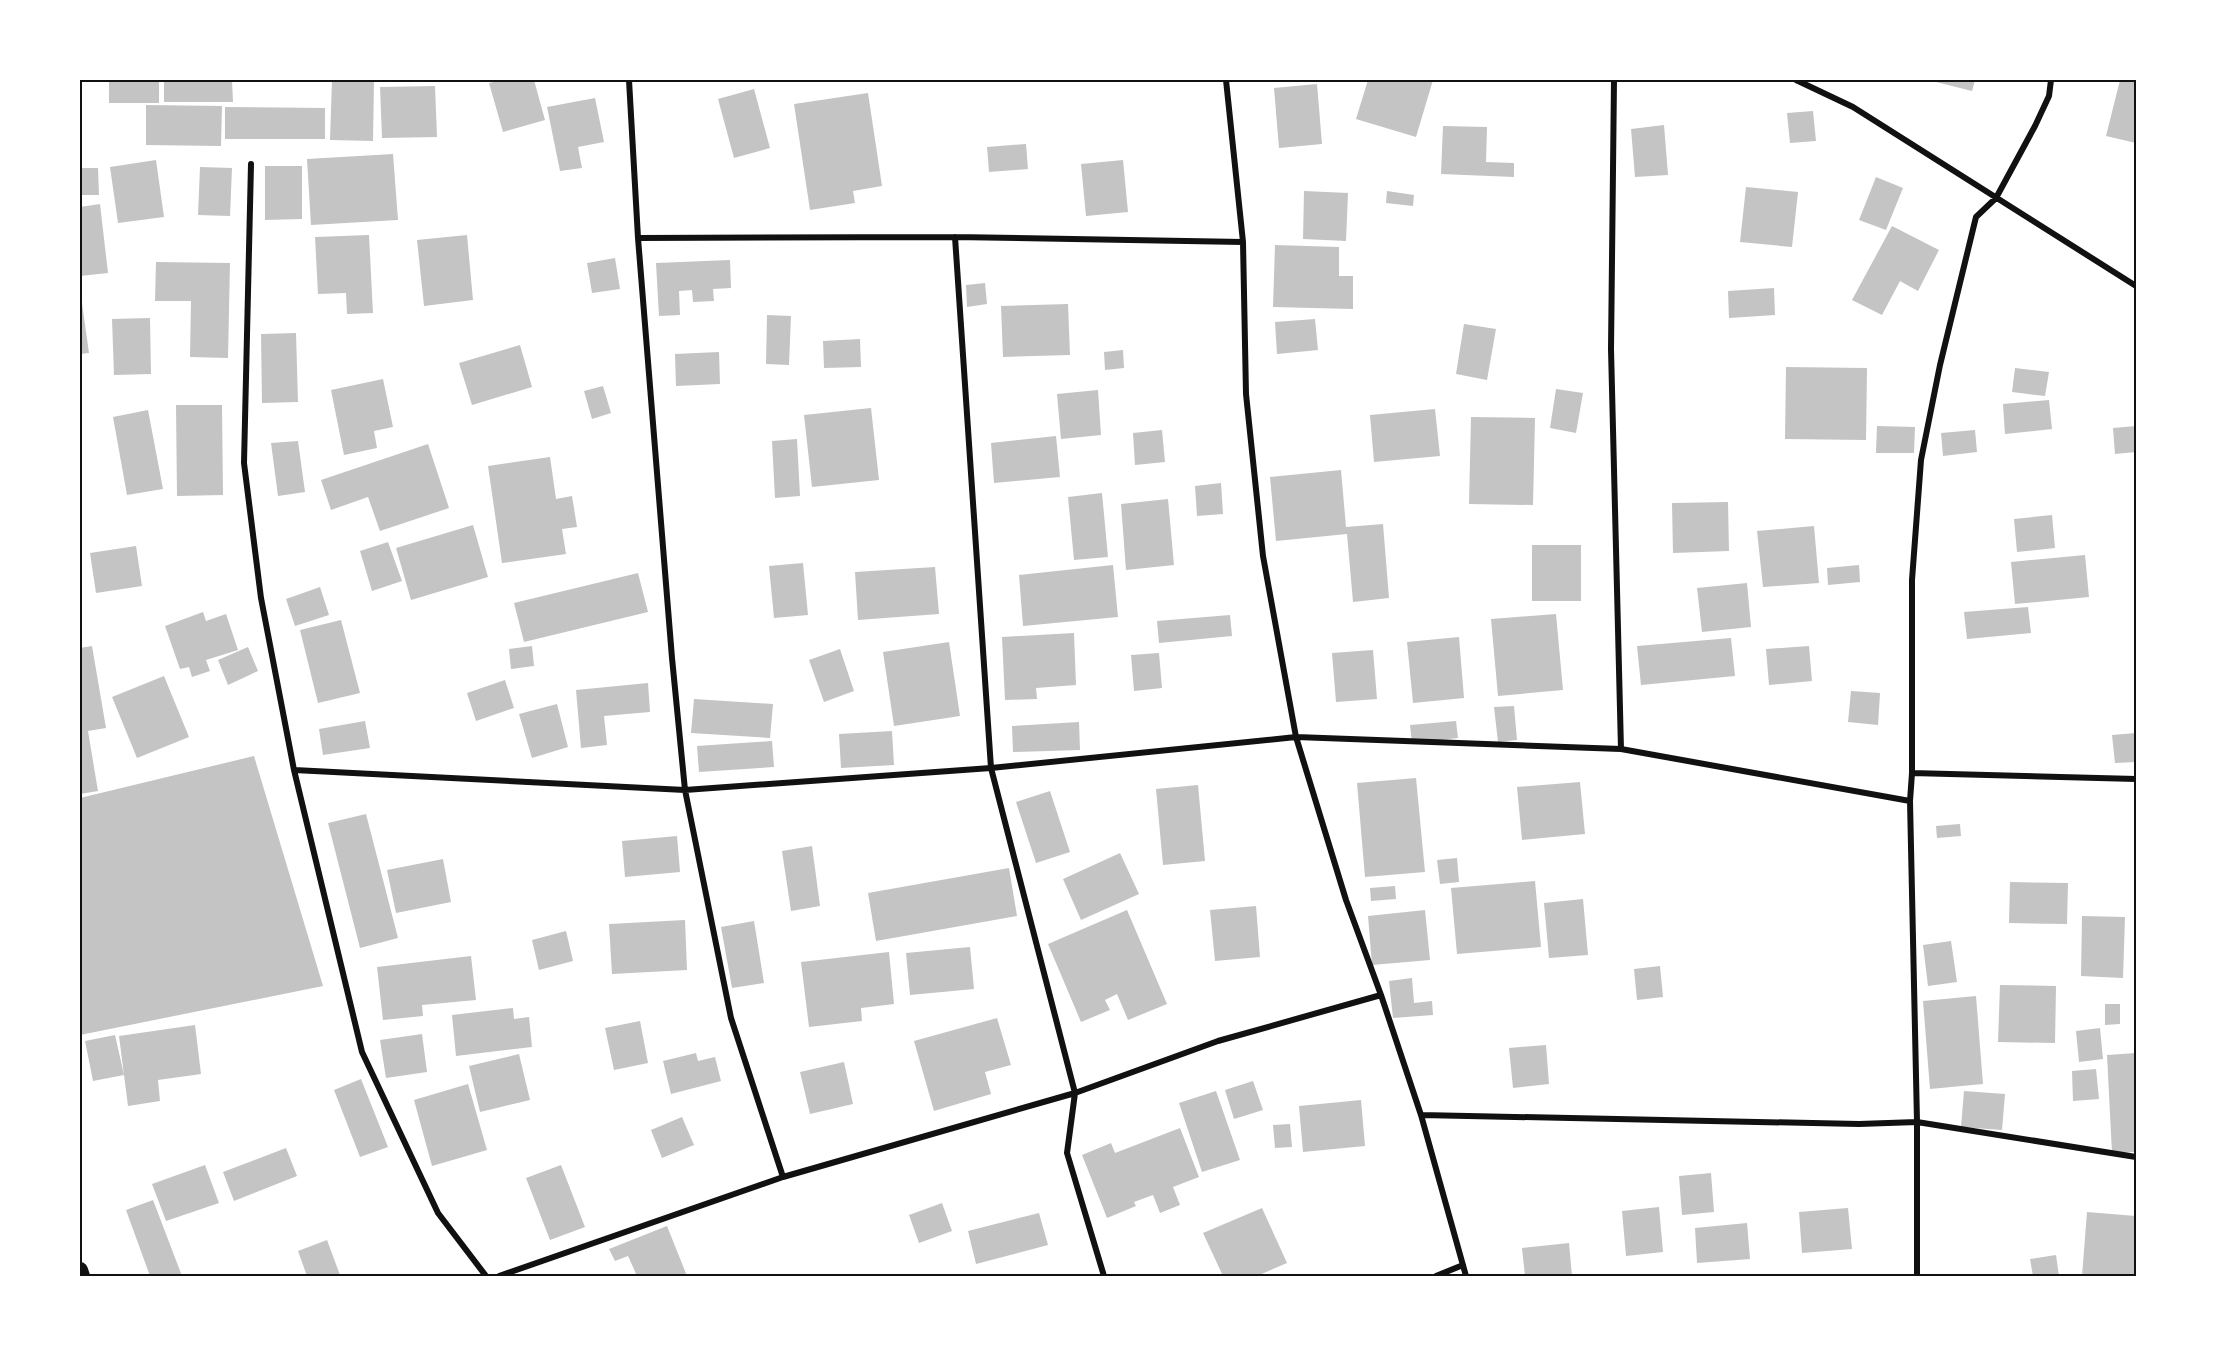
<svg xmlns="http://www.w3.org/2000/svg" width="2216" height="1356" font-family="'Titillium Web',sans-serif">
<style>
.building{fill:#c4c4c4}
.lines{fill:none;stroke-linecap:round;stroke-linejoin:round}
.minor{stroke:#111;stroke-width:6}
.trunk{stroke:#111;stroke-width:16}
.neatline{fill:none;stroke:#111;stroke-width:2}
</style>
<rect width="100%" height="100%" fill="#fff"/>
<path class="building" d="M109,80H159V103H109Z
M164,80H232L233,102H164Z
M332,80H374L373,141L330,140Z
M502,80H534L545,120L503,132L489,83Z
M1368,80H1433L1416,137L1356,119Z
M1928,80H1975L1972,91Z
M2120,80H2136V143L2106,136Z
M1317,84L1322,144L1279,148L1274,88Z
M435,86L437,137L382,138L380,87Z
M754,89L770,148L734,158L718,99Z
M868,93L882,186L853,191L855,203L810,210L794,104Z
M595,98L604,142L578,147L582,168L560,171L547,107Z
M146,105L222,106L221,146L146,145Z
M225,107L325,108V139H225Z
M1813,111L1816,141L1790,143L1787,113Z
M1664,125L1668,175L1635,177L1631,129Z
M1443,126L1487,127L1486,162L1514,163V177L1441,174Z
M1026,144L1028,169L989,172L987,147Z
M393,154L398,220L311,225L307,159Z
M156,160L164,217L118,223L110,167Z
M1123,160L1128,212L1086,216L1081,164Z
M265,166H302V219L265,220Z
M200,167L232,168L230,216L198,215Z
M80,168H98L99,195H80Z
M1876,177L1903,188L1886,230L1859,220Z
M1746,187L1798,192L1792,247L1740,242Z
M1304,191L1348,193L1346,241L1303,239Z
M1387,191L1414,195L1413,206L1386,203Z
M100,204L108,273L80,276V207Z
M1892,226L1939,250L1918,291L1900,281L1882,315L1852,300Z
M369,235L373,313L347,314L346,293L318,294L315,237Z
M467,235L473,300L424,306L417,240Z
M1275,245L1339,247V276H1353V309L1273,307Z
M615,258L620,289L592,293L587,263Z
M730,260L731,288L713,289L714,301L693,302L692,290L679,291L680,315L659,316L656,263Z
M156,262L230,263L228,358L190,357L191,301H155Z
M985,283L987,304L967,307L966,285Z
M1774,288L1775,315L1729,318L1728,291Z
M80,289L89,353L80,354Z
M1068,304L1070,355L1003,357L1001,306Z
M767,315L791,316L789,365L766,364Z
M150,318L151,374L114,375L112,319Z
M1315,319L1318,350L1277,354L1275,322Z
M1464,324L1496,329L1487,380L1456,374Z
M296,333L298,402L262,403L261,334Z
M860,339L861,367L824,368L823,341Z
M520,345L532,387L472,405L459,363Z
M1123,350L1124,368L1105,370L1104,352Z
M719,352L720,384L676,386L675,354Z
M1786,367L1867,368L1866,440L1785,439Z
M2015,368L2049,372L2045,396L2012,392Z
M383,379L393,427L374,431L377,448L344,455L331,390Z
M603,386L611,413L592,419L584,391Z
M1556,389L1583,393L1576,433L1550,428Z
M1098,390L1101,435L1061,439L1057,394Z
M2049,400L2052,429L2005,434L2003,404Z
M176,405H222L223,495L177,496Z
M871,408L879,480L812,487L804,415Z
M1435,409L1440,456L1374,462L1370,415Z
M148,410L163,489L127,495L113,417Z
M1471,417L1535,418L1533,505L1469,504Z
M1877,426L1915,427L1914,453H1876Z
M2136,426V452L2115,454L2113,428Z
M1162,430L1165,462L1135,465L1133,433Z
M1975,430L1977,452L1943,456L1941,433Z
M1056,436L1060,477L994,483L991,443Z
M797,439L800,496L775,498L772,441Z
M298,441L305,492L278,496L271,443Z
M428,444L449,508L380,531L368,497L331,510L321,480Z
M550,457L556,499L572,496L577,527L562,529L566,554L502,563L488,466Z
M1341,470L1346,527L1383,524L1389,598L1353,602L1347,534L1276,541L1270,477Z
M1221,483L1223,514L1197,516L1195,486Z
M1102,493L1108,557L1074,560L1068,497Z
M1168,499L1174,565L1126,570L1121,504Z
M1728,502L1729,551L1673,553L1672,503Z
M2052,515L2055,548L2017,552L2014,519Z
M473,525L488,577L411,600L396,548Z
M1814,526L1819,583L1763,587L1757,531Z
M388,542L402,581L372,591L360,551Z
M1532,545H1581V601H1532Z
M136,546L142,586L96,593L90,553Z
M2085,555L2089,597L2015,604L2011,562Z
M803,563L808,615L774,618L769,566Z
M1113,565L1118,617L1023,626L1019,575Z
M1859,565L1860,582L1828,585L1827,568Z
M935,567L939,614L858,620L855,572Z
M638,573L648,612L524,642L514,603Z
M1747,583L1751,627L1702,632L1697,588Z
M320,587L329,615L295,626L286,599Z
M2028,607L2031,633L1967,639L1964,612Z
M203,612L206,621L226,614L238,650L206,660L210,671L192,677L189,667L180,669L165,626Z
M1556,614L1563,690L1498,696L1491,619Z
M1230,615L1232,636L1159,643L1157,621Z
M341,620L360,693L318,703L300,630Z
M1074,633L1076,685L1036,688L1037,699L1005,700L1002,637Z
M1459,637L1464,698L1413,703L1407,642Z
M1731,638L1735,676L1641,685L1637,646Z
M949,642L960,716L894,726L883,652Z
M92,646L106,728L88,731L98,791L80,794V648Z
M532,646L534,666L511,669L509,649Z
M1809,646L1812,681L1769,685L1766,649Z
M248,647L258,671L228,685L218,660Z
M840,649L854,691L824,702L809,660Z
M1373,650L1377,699L1336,702L1332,653Z
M1159,653L1162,688L1134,691L1131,655Z
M164,676L189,737L137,758L112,697Z
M505,680L514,708L476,721L467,693Z
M648,683L650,712L604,716L607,745L581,748L576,690Z
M1851,691L1880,693L1878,725L1848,722Z
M694,699L773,704L770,738L691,733Z
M557,704L568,747L532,758L519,714Z
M1514,706L1517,740L1498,742L1494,707Z
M365,721L370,748L323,755L319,729Z
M1456,721L1458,738L1412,743L1410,725Z
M1079,722L1080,750L1013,752L1012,726Z
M892,731L894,765L841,768L839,734Z
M2136,733V762L2115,763L2112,735Z
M772,741L774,767L699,772L697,746Z
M254,756L323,986L80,1035V798Z
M1416,778L1425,872L1365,877L1357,783Z
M1580,782L1585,834L1522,840L1517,787Z
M1198,785L1205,861L1163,865L1156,789Z
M1050,791L1070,852L1036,863L1016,802Z
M366,814L398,938L360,948L328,823Z
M1960,824L1961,836L1937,838L1936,826Z
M677,836L680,872L625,877L622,841Z
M812,846L820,906L791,911L782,851Z
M1120,853L1139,894L1081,920L1063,879Z
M1457,858L1459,882L1440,884L1437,860Z
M443,859L451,902L396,913L387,870Z
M1009,868L1017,916L876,941L868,893Z
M1535,881L1541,947L1457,954L1451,888Z
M2010,882L2068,883L2067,924L2009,923Z
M1395,886L1396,899L1371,901L1370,888Z
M1583,899L1588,955L1549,958L1544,903Z
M1256,906L1260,957L1215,961L1210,910Z
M1127,910L1167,1004L1128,1020L1117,994L1105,1000L1110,1010L1081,1022L1048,944Z
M1425,910L1430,960L1372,965L1368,916Z
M2082,916L2125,917L2123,978L2081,976Z
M685,920L687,970L612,974L609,924Z
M754,921L764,983L732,988L721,927Z
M566,931L573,961L539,970L532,940Z
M1951,941L1957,982L1928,986L1923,945Z
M970,947L974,989L910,995L906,953Z
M889,952L894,1004L861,1008L862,1021L809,1027L801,962Z
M471,956L476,1000L422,1005L423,1016L383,1020L377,967Z
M1660,966L1663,997L1637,1000L1634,969Z
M1412,978L1414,1003L1432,1001L1433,1015L1393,1018L1389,981Z
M2000,985L2056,986L2055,1043L1998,1042Z
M1976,996L1983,1084L1930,1089L1923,1001Z
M2105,1004H2120V1024L2105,1025Z
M513,1008L514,1019L529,1017L532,1047L456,1056L452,1015Z
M997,1018L1011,1065L985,1072L991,1094L934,1111L914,1041Z
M640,1021L648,1063L614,1070L605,1028Z
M195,1025L201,1074L158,1080L160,1101L128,1106L119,1036Z
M2100,1028L2103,1059L2079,1062L2076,1031Z
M422,1034L427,1072L386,1078L380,1040Z
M115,1035L124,1075L93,1081L85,1041Z
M1546,1045L1549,1084L1513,1088L1509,1048Z
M696,1053L698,1061L715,1057L721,1081L671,1094L663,1061Z
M2136,1053V1152L2112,1153L2107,1055Z
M519,1054L530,1100L480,1112L469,1066Z
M844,1062L853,1104L810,1114L800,1072Z
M2096,1069L2099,1099L2073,1101L2072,1071Z
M361,1079L388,1147L360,1157L334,1090Z
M1253,1081L1263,1110L1234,1119L1225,1090Z
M468,1084L487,1150L432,1166L414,1100Z
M1216,1091L1240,1160L1202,1172L1179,1103Z
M1964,1091L2005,1094L2002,1130L1961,1127Z
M1361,1100L1365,1146L1303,1152L1299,1106Z
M682,1117L694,1145L662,1158L651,1130Z
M1290,1124L1292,1147L1275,1148L1273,1125Z
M1180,1128L1199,1177L1173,1187L1180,1205L1160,1213L1153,1195L1134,1202L1136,1206L1107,1218L1082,1155L1111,1143L1115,1153Z
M286,1148L297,1176L234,1201L223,1172Z
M205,1165L219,1203L166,1221L152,1184Z
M561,1165L585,1227L550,1240L526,1178Z
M1711,1173L1714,1212L1682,1215L1679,1176Z
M153,1200L182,1276H150L126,1210Z
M942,1203L952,1231L919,1243L909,1215Z
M1659,1207L1663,1252L1626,1256L1622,1211Z
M1262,1208L1287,1263L1257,1276H1223L1203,1233Z
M1848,1208L1852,1249L1802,1253L1799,1212Z
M2087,1212L2136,1216V1276H2082Z
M1039,1213L1048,1245L976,1264L968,1231Z
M1747,1223L1750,1259L1697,1263L1695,1228Z
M667,1226L687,1276H637L628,1256L615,1261L609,1249Z
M327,1240L340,1275L307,1276L298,1251Z
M1569,1243L1572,1276H1525L1522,1248Z
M2056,1255L2059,1276H2033L2030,1259Z"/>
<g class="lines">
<path class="minor" d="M629,80L638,238L672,658L685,790L731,1018L783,1177
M1226,80L1243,242L1246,394L1263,556L1296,737L1346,900L1381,995L1421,1115L1466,1276
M1614,80L1611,349L1621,749
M1796,80L1853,107L2136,286
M251,164L244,463L261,598L294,770L362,1052L438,1213L486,1276
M955,237L991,768L1075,1093L1067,1153L1104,1276
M638,238L955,237L1243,242
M294,770L685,790L991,768L1296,737L1621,749L1910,801
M1912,773L2136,779
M1421,1115L1859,1124L1917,1122L2136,1157
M499,1276L783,1177L1075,1093L1218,1041L1381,995
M1436,1276L1463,1265
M1917,1276V1122L1910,801L1912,773V580L1921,460L1940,365L1976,217L1996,198L2035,126L2049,96L2051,80"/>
<path class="trunk" d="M80,1270L82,1276"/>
</g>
<rect width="2216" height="1356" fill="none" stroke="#ffffff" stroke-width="162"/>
<rect x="81" y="81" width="2054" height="1194" class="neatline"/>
</svg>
